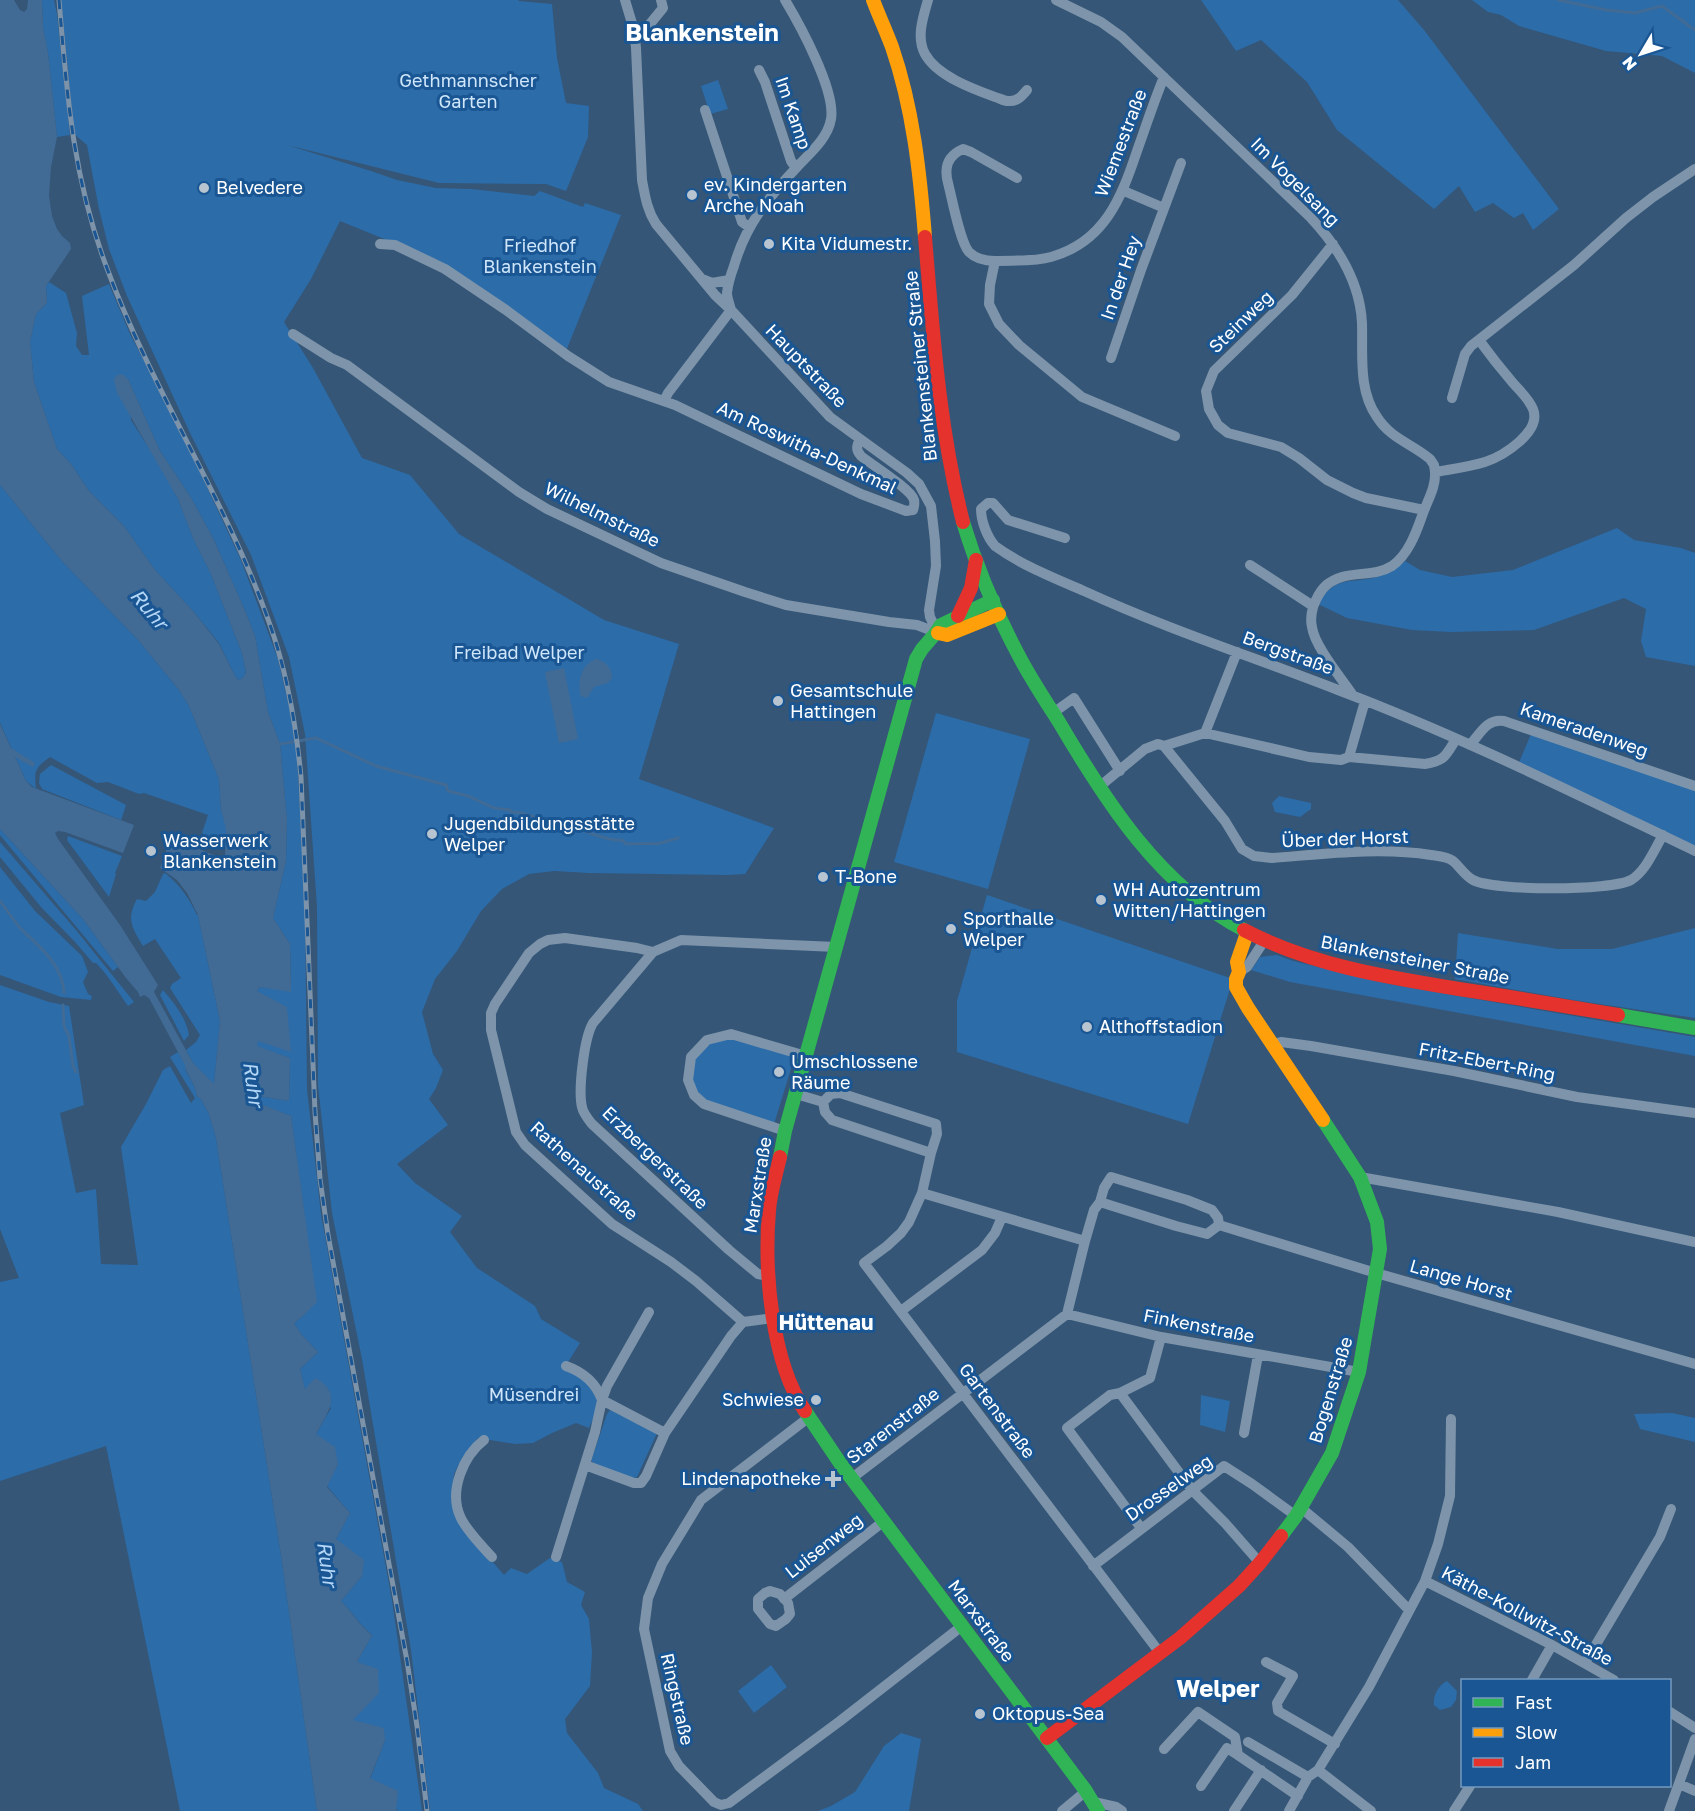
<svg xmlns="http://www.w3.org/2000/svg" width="1695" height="1811" font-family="'Golos Text',sans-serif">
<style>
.green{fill:#2c6ca9}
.water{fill:#416b95}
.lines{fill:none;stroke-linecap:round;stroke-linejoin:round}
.stream{stroke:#416b95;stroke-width:3}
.street{stroke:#7d94aa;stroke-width:10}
.fast{stroke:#30b455;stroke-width:14}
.slow{stroke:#ff9f0a;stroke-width:14}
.jam{stroke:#e5322d;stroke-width:14}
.rail-casing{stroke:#7d93a9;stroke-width:5}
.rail{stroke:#195693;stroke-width:3;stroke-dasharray:9;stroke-linecap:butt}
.poi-dot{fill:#b8c4cf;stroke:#195693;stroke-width:2}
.labels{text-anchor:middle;stroke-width:6;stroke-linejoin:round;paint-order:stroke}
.park-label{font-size:18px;fill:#cfe6fb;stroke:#195693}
.street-label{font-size:18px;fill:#fff;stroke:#195693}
.poi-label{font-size:18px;fill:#fff;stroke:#195693;text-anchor:start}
.water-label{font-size:20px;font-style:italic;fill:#b5d7f7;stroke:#195693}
.quarter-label{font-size:21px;font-weight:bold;fill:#fff;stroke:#195693}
.district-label{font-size:24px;font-weight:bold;fill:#fff;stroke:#195693}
</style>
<rect width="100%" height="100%" fill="#355677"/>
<path class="green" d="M42,0H54L57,14L70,135L57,137L48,53L43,27Z
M61,0H518L519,1L552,4L557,58L566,103L589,106L588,137L566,191L546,184L439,183L287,145L371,171L397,180L436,188L471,189L534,196L540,191L583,207L585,203L621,215L566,351L399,245L340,221L311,279L284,322L313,368L362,458L410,475L459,534L604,620L679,644L639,779L774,828L745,874L728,875L589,873L554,871L529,874L502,889L481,911L457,951L435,979L422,1012L433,1054L443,1070L436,1088L429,1099L448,1125L397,1164L415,1183L462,1216L450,1232L477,1268L535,1306L541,1319L580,1343L565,1367L586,1381L597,1399L594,1417L589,1428L576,1423L552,1433L533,1443L515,1444L478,1438L463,1457L454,1474L453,1503L460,1524L504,1575L511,1568L527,1574L550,1558L562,1562L567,1582L585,1592L581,1605L589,1619L592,1652L590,1686L565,1719L567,1733L598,1773L604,1788L638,1804L643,1811H430L411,1650L362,1359L332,1213L318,1085L317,907L305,734L289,657L251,555L190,433L127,296L109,249L99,209L87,145L74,134Z
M1201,0H1398L1424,30L1559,209L1533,230L1523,213L1514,218L1493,203L1475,212L1459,186L1434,209L1337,130L1307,82L1261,40L1236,51Z
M1472,0H1695V73L1662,56L1606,51L1519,26L1501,15L1488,12Z
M718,80L728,109L710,114L701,86Z
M49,282L66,293L77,333L76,346L82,355H89L82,296L109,284L130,334L185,440L241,560L278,659L296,737L305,903L307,1089L321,1214L392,1600L422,1811H396L397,1810L370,1779L385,1740L352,1720L357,1662L372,1635C360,1625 352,1612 341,1601L362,1576L336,1539L350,1513L327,1486L338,1464L316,1434L331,1408L305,1390L300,1369L318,1352L301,1334L294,1323L303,1316L316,1301L291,1116L259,1104V1096L289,1101L290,1058L257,1047V1040L291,1051L257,991L260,987L291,991L290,944L273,918L286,861L287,820L280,744L268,712L255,636L246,613L214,540L190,496L160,451L128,379L131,420L161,467L178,499L193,538L211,574L242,653L246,672L243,678L239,680L236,678L219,643L193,611L155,570L124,526L89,491L71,464L57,449L34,382L30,342L36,314L47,303L46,286Z
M0,485L61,560L139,641L179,690L189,706L219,779L221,809L227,829L226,849L202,833L208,815L144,793L139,794L108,782L97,783L50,757C35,768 34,770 36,789L26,781L0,723Z
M1617,528L1634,540L1681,548L1695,553V666L1646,657L1641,641L1646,609L1624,598L1534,630L1451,632L1412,630L1347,618L1318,604C1336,573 1353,585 1380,576C1390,573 1397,568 1405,561L1420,570L1452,577L1513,570Z
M936,713L1030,739L988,889L894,862Z
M1531,734L1695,790V848L1518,765Z
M51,765L126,805L121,820L42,789L39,783L40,774Z
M1279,796L1311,803V809L1300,817L1275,812L1272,803Z
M0,829L83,919L118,967L113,971L0,835Z
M68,836L122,856L115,873L116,874L109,897L67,840Z
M0,842L76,930L134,1002L128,1006C118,992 108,975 96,963H93L76,943L41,907L0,857Z
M0,867L35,911L82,956L88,972L83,982L88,994L92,996L91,1000L61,997L0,975Z
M165,873C180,885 189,898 197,915H198L220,1021L214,1085L193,1063L186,1050L196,1042L200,1035L170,988L172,984L181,978L155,939L143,946C132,928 126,919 137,899L146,901L155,892L163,874Z
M987,895L1233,979L1188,1124L957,1052V1001Z
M1695,928V1018L1573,1000L1455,979L1458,933L1558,949H1612Z
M1277,955L1293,961L1389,984L1695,1037V1056L1290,982L1251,970L1260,957Z
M0,985L49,1002L69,1006L84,1105L60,1113L76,1193L96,1189L101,1264L138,1265L121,1147L146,1104L163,1070L170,1066L191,1103L195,1098L170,1057L178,1052L187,1067L185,1069L195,1088L197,1096L201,1099L209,1114L216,1138L281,1555L317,1811H180L106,1446L0,1481V1282L19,1278L0,1229Z
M163,990C174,1003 186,1017 189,1035L184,1041L160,995Z
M732,1037L795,1056L774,1124L704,1102L691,1080L694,1059L708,1042Z
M1201,1395L1230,1401L1225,1432L1200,1425Z
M610,1410L657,1433L637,1477L634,1478L599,1467L591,1461L607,1414Z
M1672,1413L1695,1418V1442L1640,1429L1634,1414Z
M771,1665L787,1687L754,1713L738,1691Z
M1447,1681L1457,1691L1456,1700L1451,1707L1440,1710L1434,1705C1433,1695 1438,1686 1447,1681Z
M901,1733L921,1739L909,1811H818L831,1806L855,1792L884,1746Z"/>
<path class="water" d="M0,0H14L20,10L24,12L27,9L28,0H42L43,27L48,53L57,137L51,167L49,196L52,216L57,229L62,236L70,243L71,249L46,286L47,303L36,314L30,342L34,382L57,449L71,464L89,491L124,526L155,570L193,611L219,644L236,678L239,680L243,678L246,672L242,653L211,574L193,538L178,499L117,393L114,380L117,375L122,374L128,379L160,451L190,496L214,540L246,613L255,636L268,712L280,744L287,820L286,861L273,918L290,944L291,992L260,987L257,991L287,1007L291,1052L258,1041L257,1046L290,1058L289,1101L259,1096L258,1103L291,1116L317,1302L303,1316L294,1323L301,1334L318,1352L300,1369L305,1389L315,1378C344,1393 327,1414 316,1434L335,1447L338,1464L327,1487L350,1513L336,1539L364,1560L362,1576L341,1601C352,1612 360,1626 372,1635L357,1662L378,1669L379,1693L353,1720L384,1728L385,1740L370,1778L398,1791L396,1811H317L281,1555L216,1138L209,1114L201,1099L197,1096L195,1088L185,1068L186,1067L149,998L144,995L140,997L138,992L126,978L83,919L0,829V724L11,748L35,763L33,767L15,757L26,781L32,787L134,825L123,853L65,832L58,831L55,833L58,839L120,925L158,985L154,992L193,1063L214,1084L220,1021L198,915L187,893L177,880L160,868L171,837L228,861L230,858L225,857L226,829L221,809L219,779L189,706L179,690L139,641L61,560L0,485Z
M596,659C606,661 612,668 612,678L608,683L594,687L587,698L581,696L580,694C578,679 581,665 596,659Z
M564,668L578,739L559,743L545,672Z"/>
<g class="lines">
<path class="stream" d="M1558,0L1606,10L1635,13L1662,6L1695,30
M280,744L316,738L376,766L446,785L448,791L468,796L494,808L510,810L511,812C532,812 543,825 563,821C573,828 611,842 622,840L626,844C632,844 653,843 657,844L678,838
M0,901C7,910 13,920 20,928C39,946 63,965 64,993
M63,1005L64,1026L69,1036L73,1066L76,1072"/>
<path class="street" d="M625,0L634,30L636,48L642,180C645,196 647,210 656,224L715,295L731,310L830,417L907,473L919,484L931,506L935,541L936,566L929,610L930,617L938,633
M928,0C923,17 916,38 925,54C937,76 973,89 995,97C999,98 1004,101 1008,101C1017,102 1022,96 1027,90
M1056,0L1101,22L1122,37L1311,218C1339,248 1360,282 1362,323C1363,355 1358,390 1377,417C1391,439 1411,443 1430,459L1434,465L1435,472C1452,469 1469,467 1485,462C1503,456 1542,432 1533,409C1529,399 1520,391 1513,383C1501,369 1490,355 1479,340
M634,30H645L663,8L661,0
M759,70L765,82L791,161L796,168
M1164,77C1154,101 1146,126 1137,151C1121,199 1104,242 1051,257C1033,262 1014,260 995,261L990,285L989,304L999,324L1019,345L1082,397L1175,436
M705,110L742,222L749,227
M1124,191L1164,208
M380,244L395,245L445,269L506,310L568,356L609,382L675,405L861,494L906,511L913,510C914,506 915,505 914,500C911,489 872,465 861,456C856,450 856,447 860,439
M1333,244L1292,295L1214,371L1206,391L1209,409L1218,425L1228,433L1281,447L1299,458L1327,480L1353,493L1366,498L1424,510
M995,261C986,261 976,259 969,252C960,242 952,198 948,183C944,168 947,156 963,149L971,152L1017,178
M702,279L712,283L729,280
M731,310C730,305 727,298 727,293C728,283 731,274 734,266C746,224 768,198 797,167C810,153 828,138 831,119C836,91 800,25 785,0
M293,334L331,358L347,365L519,492L547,509L661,563L745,592L786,605L889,622L917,625L938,633
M1111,358L1141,270L1181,163
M1452,398L1465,354L1471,346L1574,265L1626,218L1653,197L1695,169
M664,401L668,393L731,310
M1065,538L1008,520L993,503H988L981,509C981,521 987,537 995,546C1021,565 1054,578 1084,591C1167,629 1253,657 1338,690C1460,736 1578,795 1695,851
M1250,565L1313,606
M1352,694C1341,678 1314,645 1312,627C1310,619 1312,607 1316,600C1322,587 1329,581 1342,577C1359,572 1376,576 1392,566C1408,555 1416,533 1422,516C1427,501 1436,488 1435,472
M1053,713L1074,698L1120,771
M1205,733L1237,652
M1470,745C1480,734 1487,718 1504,721L1695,786
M1164,746L1205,733L1309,757L1341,760L1349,757L1425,764C1445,761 1446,755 1456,739
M1349,757L1365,701
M1099,787L1145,749L1158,744L1164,746L1225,821L1242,849L1254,856L1272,858C1325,854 1379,847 1431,855C1438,856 1448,857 1453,861C1460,867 1465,876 1473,880C1493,891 1611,891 1631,880C1646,871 1654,850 1663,835
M653,952L637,948L565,938L548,940L540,944L529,953L495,1004L491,1013V1030L516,1132L525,1145L612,1224L671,1262L696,1281L743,1322
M1239,972L1247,967L1264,941
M1273,1044L1281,1042L1311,1046L1454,1071L1577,1097L1695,1113
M840,1093L936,1124L937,1134L931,1153L832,1120L825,1112L823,1102L831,1094Z
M796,1094L823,1102
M785,1131L704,1104L694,1095L688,1080L691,1057L707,1040L731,1034L806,1056
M931,1153L922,1193L909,1222L901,1233L887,1246L864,1263L1160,1653
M1360,1177L1558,1212L1695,1242
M922,1193L1085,1241
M1219,1225L1376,1273L1695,1364
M768,1276L758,1274L729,1250L592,1124C588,1119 583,1113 582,1107C578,1090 584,1038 593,1023L653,952L681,940L836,947
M901,1311L982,1250L995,1233L1002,1217
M1067,1314L1085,1241L1094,1210L1100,1202L1176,1226L1207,1234L1219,1225L1218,1218L1212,1210L1187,1200L1111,1177L1104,1188L1100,1202
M1161,1337L1150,1378L1120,1393L1192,1490L1225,1523L1260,1563
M566,1366C583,1372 596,1383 602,1400L607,1386L649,1312
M1120,1393L1110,1395L1067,1428L1141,1528
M808,1418L701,1500L662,1564L648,1598L644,1629L670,1751L679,1766L714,1802L721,1805L729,1803L840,1721L962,1626
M1244,1433L1258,1355
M484,1440C463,1456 449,1491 460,1516C465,1529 482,1546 492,1557
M585,1465L634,1483H641L646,1476L665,1433L731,1336L743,1322L773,1318
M852,1478L1067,1314L1161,1337L1359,1372
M1300,1507L1348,1547L1409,1610
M556,1557L595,1432L602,1400L665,1433
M1093,1566L1224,1466L1252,1484L1296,1516
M1425,1581L1552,1645L1614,1680
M770,1591L780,1594L788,1603L790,1614L786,1619L776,1626L770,1624L758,1609V1599L765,1593Z
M784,1599L884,1521
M1266,1662L1293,1676L1277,1703L1278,1711L1335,1744
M1585,1663L1660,1537L1671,1509
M1532,1680L1552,1645
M1670,1712L1695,1728
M1248,1742L1308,1777
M1164,1749L1198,1712L1235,1737L1238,1755L1298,1796
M1318,1770L1371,1811
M1679,1784L1695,1791
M1201,1786L1227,1748L1238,1755
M1094,1802L1116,1807L1122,1811
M1062,1811L1086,1791
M1234,1811L1261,1770
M1289,1811L1308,1777L1318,1770L1369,1687L1425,1581L1438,1544L1450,1496L1451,1419
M1454,1811L1470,1786
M1669,1811L1695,1739"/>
<path class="fast" d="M963,522C977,568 996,613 1019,656C1031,679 1045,700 1059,722C1105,800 1160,887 1244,930
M1618,1015L1695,1028
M780,1157L785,1131L916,659L922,649L935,634L941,625L993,600
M805,1411L840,1463L1086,1791L1098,1811
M1281,1536L1296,1516L1332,1453L1359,1372L1380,1249L1377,1222L1360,1177L1323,1120"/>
<path class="slow" d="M873,0C879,16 886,31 892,47C913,108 920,173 925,237
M938,633L947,635L999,614
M1247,933L1237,962L1239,972L1236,979V987L1248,1008L1323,1120"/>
<path class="jam" d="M925,237C933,333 939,428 963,522
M958,616L971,588L976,560
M1244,930C1311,965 1385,977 1459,989C1512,997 1565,1006 1618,1015
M780,1157C776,1175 770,1193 769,1211C764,1270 771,1361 805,1411
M1047,1738L1180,1638L1239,1586L1260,1563L1281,1536"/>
<g class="rail-casing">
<path id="rail" d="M59,0C67,96 73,180 108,271C153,392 226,500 269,622C287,672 296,724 301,777L315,1112L320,1179L328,1235L407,1661L417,1726L427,1811"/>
</g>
<use href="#rail" class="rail"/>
</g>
<g class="poi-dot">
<circle cx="204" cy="188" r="6"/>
<circle cx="692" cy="195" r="6"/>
<circle cx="769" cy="244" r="6"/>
<circle cx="778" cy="701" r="6"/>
<circle cx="432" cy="834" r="6"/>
<circle cx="151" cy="851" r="6"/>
<circle cx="823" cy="877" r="6"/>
<circle cx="1101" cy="900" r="6"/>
<circle cx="951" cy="929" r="6"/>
<circle cx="1087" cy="1027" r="6"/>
<circle cx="779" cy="1072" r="6"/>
<circle cx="816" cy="1400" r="6"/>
<path d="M830 1470h6v6h6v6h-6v6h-6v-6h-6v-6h6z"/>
<circle cx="980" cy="1714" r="6"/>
</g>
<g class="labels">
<g class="park-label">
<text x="468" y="87">Gethmannscher<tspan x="468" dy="21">Garten</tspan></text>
<text x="540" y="252">Friedhof<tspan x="540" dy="21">Blankenstein</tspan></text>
<text x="519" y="659">Freibad Welper</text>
<text x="534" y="1401">Müsendrei</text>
</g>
<g class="street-label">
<text transform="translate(793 113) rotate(71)" y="6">Im Kamp</text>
<text transform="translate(1121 143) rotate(-69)" y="6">Wiemestraße</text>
<text transform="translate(1295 182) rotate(45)" y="6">Im Vogelsang</text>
<text transform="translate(1121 278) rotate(-71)" y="6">In der Hey</text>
<text transform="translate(1241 322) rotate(-44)" y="6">Steinweg</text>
<text transform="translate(806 366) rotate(46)" y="6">Hauptstraße</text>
<text transform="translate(921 366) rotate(-96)" y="6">Blankensteiner Straße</text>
<text transform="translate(807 448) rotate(25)" y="6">Am Roswitha-Denkmal</text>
<text transform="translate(602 515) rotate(26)" y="6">Wilhelmstraße</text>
<text transform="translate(1288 653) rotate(20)" y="6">Bergstraße</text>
<text transform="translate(1584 730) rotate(19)" y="6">Kameradenweg</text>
<text transform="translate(1345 839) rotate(-2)" y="6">Über der Horst</text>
<text transform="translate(1415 960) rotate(11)" y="6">Blankensteiner Straße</text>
<text transform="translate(1487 1062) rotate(11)" y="6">Fritz-Ebert-Ring</text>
<text transform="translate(655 1158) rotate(44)" y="6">Erzbergerstraße</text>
<text transform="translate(584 1171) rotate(42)" y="6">Rathenaustraße</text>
<text transform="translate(758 1185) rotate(-81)" y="6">Marxstraße</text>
<text transform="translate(1461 1280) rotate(16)" y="6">Lange Horst</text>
<text transform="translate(1199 1326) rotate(11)" y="6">Finkenstraße</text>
<text transform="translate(1331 1390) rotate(-73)" y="6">Bogenstraße</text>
<text transform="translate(997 1411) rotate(53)" y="6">Gartenstraße</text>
<text transform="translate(893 1426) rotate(-38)" y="6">Starenstraße</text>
<text transform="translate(1169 1488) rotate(-35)" y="6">Drosselweg</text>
<text transform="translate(824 1546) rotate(-38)" y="6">Luisenweg</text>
<text transform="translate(1527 1616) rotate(28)" y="6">Käthe-Kollwitz-Straße</text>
<text transform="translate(981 1621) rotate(53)" y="6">Marxstraße</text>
<text transform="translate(677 1699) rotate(77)" y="6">Ringstraße</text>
</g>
<g class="poi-label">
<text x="704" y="191">ev. Kindergarten<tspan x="704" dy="21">Arche Noah</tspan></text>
<text x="216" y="194">Belvedere</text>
<text x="781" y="250">Kita Vidumestr.</text>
<text x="790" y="697">Gesamtschule<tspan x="790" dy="21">Hattingen</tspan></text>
<text x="444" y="830">Jugendbildungsstätte<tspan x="444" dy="21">Welper</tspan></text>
<text x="163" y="847">Wasserwerk<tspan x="163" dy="21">Blankenstein</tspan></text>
<text x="835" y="883">T-Bone</text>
<text x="1113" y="896">WH Autozentrum<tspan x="1113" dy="21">Witten/Hattingen</tspan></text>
<text x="963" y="925">Sporthalle<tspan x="963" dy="21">Welper</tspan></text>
<text x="1099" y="1033">Althoffstadion</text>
<text x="791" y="1068">Umschlossene<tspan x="791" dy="21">Räume</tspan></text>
<text x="804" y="1406" text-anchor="end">Schwiese</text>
<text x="821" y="1485" text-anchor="end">Lindenapotheke</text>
<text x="992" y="1720">Oktopus-Sea</text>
</g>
<g class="water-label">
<text transform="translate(149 609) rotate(50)" y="7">Ruhr</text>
<text transform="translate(253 1084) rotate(82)" y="7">Ruhr</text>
<text transform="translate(327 1564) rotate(82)" y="7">Ruhr</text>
</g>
<g class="quarter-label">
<text x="826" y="1330">Hüttenau</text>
</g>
<g class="district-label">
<text x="702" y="41">Blankenstein</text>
<text x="1218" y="1697">Welper</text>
</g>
</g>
<rect x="1461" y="1679" width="210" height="108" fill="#195693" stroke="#759abe" stroke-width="1.5"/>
<rect x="1473" y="1698" width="30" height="9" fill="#30b455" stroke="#759abe" stroke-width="1.5"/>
<text x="1515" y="1709" font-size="18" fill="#ffffff">Fast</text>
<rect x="1473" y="1728" width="30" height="9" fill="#ff9f0a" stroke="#759abe" stroke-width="1.5"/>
<text x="1515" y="1739" font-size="18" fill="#ffffff">Slow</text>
<rect x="1473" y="1758" width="30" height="9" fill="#e5322d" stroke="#759abe" stroke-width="1.5"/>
<text x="1515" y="1769" font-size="18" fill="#ffffff">Jam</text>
<g transform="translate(1641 54) rotate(231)" stroke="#195693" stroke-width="4.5" paint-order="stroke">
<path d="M0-4.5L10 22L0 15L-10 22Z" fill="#ffffff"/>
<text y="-9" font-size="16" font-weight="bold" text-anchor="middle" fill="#ffffff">N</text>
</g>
</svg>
